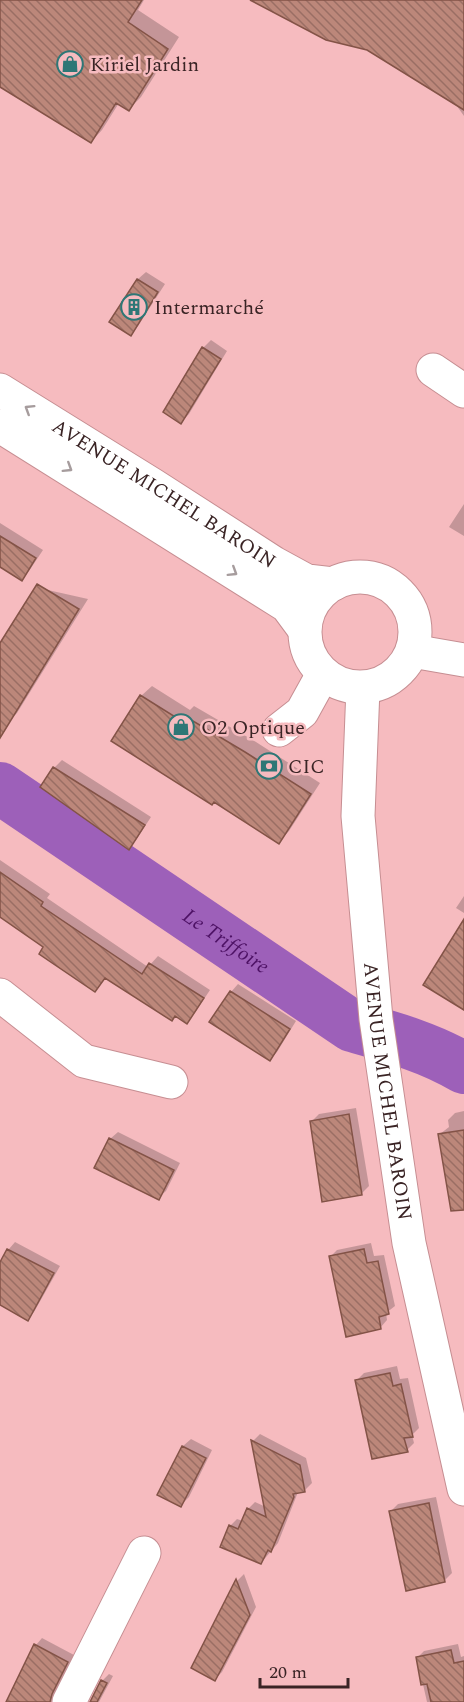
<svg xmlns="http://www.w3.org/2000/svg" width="464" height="1702" font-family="Spectral,serif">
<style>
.shadow{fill:#0003}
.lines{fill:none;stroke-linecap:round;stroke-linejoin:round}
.river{stroke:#9d60b9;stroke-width:52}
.building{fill:url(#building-back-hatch);stroke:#835347;stroke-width:1.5}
.minor-casing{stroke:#c68e92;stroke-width:35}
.minor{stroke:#fff;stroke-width:33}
.oneway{stroke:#a69c9d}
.labels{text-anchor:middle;stroke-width:5;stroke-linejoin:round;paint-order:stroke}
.poi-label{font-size:20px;fill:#3a2425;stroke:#f6bbbf;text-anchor:start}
.street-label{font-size:20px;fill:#3a2425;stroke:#f6bbbf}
.water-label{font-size:21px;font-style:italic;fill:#4e1265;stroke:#f6bbbf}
</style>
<defs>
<pattern id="building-back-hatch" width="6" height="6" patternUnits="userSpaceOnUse" patternTransform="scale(1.5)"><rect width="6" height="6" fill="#bc877a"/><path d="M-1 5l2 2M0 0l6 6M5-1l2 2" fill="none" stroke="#9a6e64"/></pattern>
</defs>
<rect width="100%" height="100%" fill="#f6bbbf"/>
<path class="shadow" d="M0,0H144L138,10L179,37L141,97L129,109L119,103L102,130L91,142L0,86Z
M259,0H464V116L454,102L368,48Z
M146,272L165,284L138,326L131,334L111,322L138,279Z
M211,340L227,351L189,414L181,422L165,411L203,348Z
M464,504V536L449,527Z
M0,523L43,550L29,571L22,579L0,565Z
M39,588L88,599L17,713L8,722L0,717V646Z
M152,686L190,710L194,706L256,742L320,783L289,831L279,842L141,696Z
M62,760L151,817L136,840L129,848L54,768Z
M0,860L50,894L47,898L148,967L158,956L210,990L194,1014L187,1022L177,1015L172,1020L106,977L95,990L46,946L0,915Z
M464,896V913L456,908Z
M238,984L296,1021L277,1052L270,1059L231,992Z
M356,1108L369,1186L361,1194L312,1121L319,1114Z
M464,1111V1197L440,1134L449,1127L448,1120L455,1113Z
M118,1132L180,1163L166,1191L158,1198L110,1139Z
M15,1242L60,1266L34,1312L27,1319L0,1304V1265L9,1249Z
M371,1243L374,1256L384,1255L395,1306L386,1313L387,1320L380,1328L330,1257L337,1250Z
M397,1366L400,1379L408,1378L419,1428L412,1435L414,1443L407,1450L357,1380L364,1373Z
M260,1434L306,1458L312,1483L305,1490L298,1492L278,1543L261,1563L230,1526L237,1519L243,1521L248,1509L255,1502L266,1507L253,1441Z
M191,1439L212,1450L189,1497L181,1505L159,1494L183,1446Z
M436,1497L452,1573L444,1581L390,1512L398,1504Z
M244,1574L256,1607L222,1672L215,1679L193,1668L238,1580Z
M42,1638L74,1655L58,1686L56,1695L58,1702H22L36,1645Z
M458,1644L461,1657L464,1656V1702H427L417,1658L424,1651Z
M109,1674L113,1676L99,1702H92L103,1680Z"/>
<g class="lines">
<path class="river" id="s1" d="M0,788L352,1026C391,1037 429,1047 464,1068"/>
</g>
<path class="building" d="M0,0H142L128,22L168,49L129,111L116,103L91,143L0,87Z
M250,0H464V110L367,50L326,40Z
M137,279L158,292L131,336L109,322Z
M202,347L221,359L181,424L163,412Z
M0,536L36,558L22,581L0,567Z
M37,584L79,609L0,738V643Z
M140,695L180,720L183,715L245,752L311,794L279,844L214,802L212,805L111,741Z
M53,767L145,825L129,850L40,787Z
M0,872L43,902L41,906L142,974L149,963L204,998L187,1024L175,1016L172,1021L105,978L95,992L39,954L43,947L0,917Z
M464,919V1010L423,985Z
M230,991L290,1029L270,1061L209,1022Z
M349,1114L362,1195L322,1202L310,1121Z
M464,1130V1210L451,1211L438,1134Z
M109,1138L174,1170L159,1200L94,1168Z
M7,1249L54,1273L28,1321L0,1305V1262Z
M364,1249L367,1263L378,1261L389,1314L379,1317L381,1329L346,1337L329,1256Z
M390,1373L393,1386L401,1384L413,1437L404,1438L408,1452L372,1459L355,1380Z
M251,1440L300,1465L305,1492L293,1494L294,1497L271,1552L268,1550L261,1564L220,1547L229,1525L238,1529L247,1508L266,1517Z
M182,1446L206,1458L181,1507L157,1495Z
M429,1503L445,1582L406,1591L389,1511Z
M236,1579L250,1615L215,1681L191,1668Z
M34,1644L68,1662L52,1694L50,1702H6Z
M451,1650L454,1663L464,1661V1702H431L427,1684L421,1685L416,1657Z
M101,1680L107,1683L97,1702H90Z"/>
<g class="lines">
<g class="minor-casing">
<g id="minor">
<path d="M433,370L464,391"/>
<path id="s2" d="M0,390L153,485L274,563L307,581L333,584"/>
<path d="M0,426L287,606L304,629"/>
<circle cx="360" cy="632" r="55"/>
<path d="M412,651L464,660"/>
<path id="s3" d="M363,688L358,816L376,1019L409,1243L464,1489"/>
<path d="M279,730L302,712L323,674"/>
<path d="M0,995L84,1061L171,1082"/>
<path d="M69,1702L144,1553"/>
</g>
</g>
<use href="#minor" class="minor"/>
</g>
<defs><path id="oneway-chevron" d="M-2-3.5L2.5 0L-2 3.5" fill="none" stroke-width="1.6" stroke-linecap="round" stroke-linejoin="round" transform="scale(1.5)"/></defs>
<g class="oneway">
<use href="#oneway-chevron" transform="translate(29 409) rotate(-148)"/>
<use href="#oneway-chevron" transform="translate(68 468) rotate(32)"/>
<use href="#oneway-chevron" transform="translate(233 572) rotate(32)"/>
</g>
<defs>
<g id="shop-ring" transform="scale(1.35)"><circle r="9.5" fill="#f6bbbf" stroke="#2e7776" stroke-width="1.5"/><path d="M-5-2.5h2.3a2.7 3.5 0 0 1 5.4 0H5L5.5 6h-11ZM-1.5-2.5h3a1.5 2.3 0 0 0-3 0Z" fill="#2e7776"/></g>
<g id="building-ring" transform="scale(1.35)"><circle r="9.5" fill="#f6bbbf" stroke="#2e7776" stroke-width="1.5"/><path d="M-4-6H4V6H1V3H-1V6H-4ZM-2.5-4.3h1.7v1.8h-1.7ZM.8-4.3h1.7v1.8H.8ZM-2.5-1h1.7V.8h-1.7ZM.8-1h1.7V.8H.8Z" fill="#2e7776"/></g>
<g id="bank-ring" transform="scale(1.35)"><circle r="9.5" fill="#f6bbbf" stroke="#2e7776" stroke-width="1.5"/><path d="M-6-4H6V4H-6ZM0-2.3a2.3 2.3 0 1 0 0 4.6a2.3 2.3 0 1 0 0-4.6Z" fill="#2e7776"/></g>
</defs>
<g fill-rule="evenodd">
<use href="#shop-ring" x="70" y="64"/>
<use href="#building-ring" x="134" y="307"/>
<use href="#shop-ring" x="181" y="727"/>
<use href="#bank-ring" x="269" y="766"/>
</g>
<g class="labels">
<g class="poi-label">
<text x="90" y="71">Kiriel Jardin</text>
<text x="154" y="314">Intermarché</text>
<text x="201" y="734">O2 Optique</text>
<text x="288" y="773">CIC</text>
</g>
<g class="street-label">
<text dy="7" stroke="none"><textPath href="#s2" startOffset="194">AVENUE MICHEL BAROIN</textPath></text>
<text dy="7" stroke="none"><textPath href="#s3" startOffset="405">AVENUE MICHEL BAROIN</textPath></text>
</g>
<g class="water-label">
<text dy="7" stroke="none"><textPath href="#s1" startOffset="273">Le Triffoire</textPath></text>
</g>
</g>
<path d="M260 1678v9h88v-9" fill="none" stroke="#3a2425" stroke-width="3"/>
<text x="269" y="1678" font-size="18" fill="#3a2425" stroke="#f6bbbf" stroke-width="4.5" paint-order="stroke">20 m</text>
</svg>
